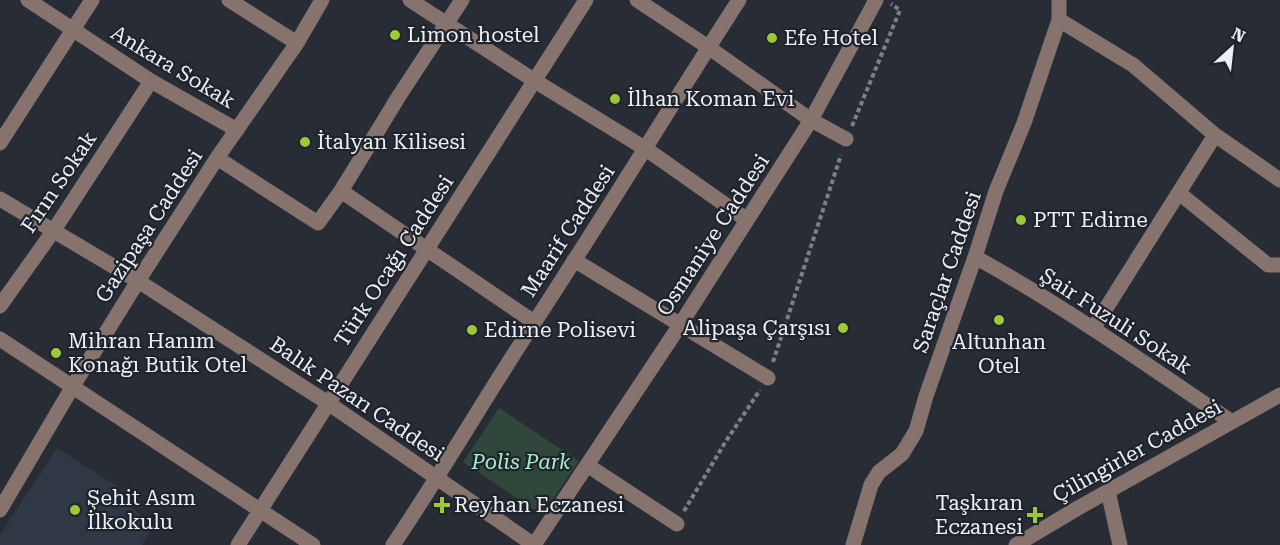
<svg xmlns="http://www.w3.org/2000/svg" width="1280" height="545" font-family="'Roboto Serif',serif">
<style>
.built{fill:#303845}
.green{fill:#2f483b}
.lines{fill:none;stroke-linecap:round;stroke-linejoin:round}
.path{stroke:#7b7f86;stroke-width:4;stroke-dasharray:4.5 3;stroke-linecap:butt}
.minor{stroke:#86736e;stroke-width:15}
.poi-dot{fill:#9dca30;stroke:#1f232b;stroke-width:2}
.labels{text-anchor:middle;stroke-width:4.5;stroke-linejoin:round;paint-order:stroke}
.poi-label{font-size:21px;fill:#eceff4;stroke:#1f232b;text-anchor:start}
.street-label{font-size:21px;fill:#eceff4;stroke:#1f232b}
.park-label{font-size:21px;font-style:italic;fill:#a8edc9;stroke:#1f232b}
</style>
<rect width="100%" height="100%" fill="#282d35"/>
<path class="built" d="M57,448L118,487L113,496L155,524L142,545H0V535Z"/>
<path class="green" d="M499,408L579,461L542,515L463,462Z"/>
<g class="lines">
<path class="path" d="M852,126L900,10L891,4
M773,362L841,155
M684,511L726,441L760,390"/>
<path class="minor" d="M28,0L151,81L237,130
M229,0L297,43
M410,0L535,81L646,149L747,220
M637,0L708,47L811,120L846,139
M1059,20L1133,65L1215,135L1280,180
M0,143L92,0
M217,158L318,223L341,191L399,96L462,0
M341,191L534,322
M1179,193L1268,265H1280
M0,199L138,281L328,403L534,545L680,325L811,120L876,0
M975,257C1064,306 1148,366 1232,422
M574,260L768,378
M0,306L54,230L151,81
M1093,329L1215,135
M0,339L313,545
M587,465L677,524
M1108,491L1120,545
M0,510L73,386L138,281L217,158L297,43L322,0
M238,545L586,0
M393,545C442,472 486,396 534,323C604,216 670,107 739,0
M853,545L871,485L879,472L902,454L916,431L926,396L975,257L996,191L1024,123L1059,20V0
M1016,545L1078,508L1280,395"/>
</g>
<g class="poi-dot">
<circle cx="395" cy="35" r="6"/>
<circle cx="772" cy="38" r="6"/>
<circle cx="615" cy="99" r="6"/>
<circle cx="305" cy="142" r="6"/>
<circle cx="1021" cy="220" r="6"/>
<circle cx="999" cy="320" r="6"/>
<circle cx="843" cy="328" r="6"/>
<circle cx="472" cy="330" r="6"/>
<circle cx="56" cy="353" r="6"/>
<path d="M439 496h6v6h6v6h-6v6h-6v-6h-6v-6h6z"/>
<circle cx="75" cy="510" r="6"/>
<path d="M1032 506h6v6h6v6h-6v6h-6v-6h-6v-6h6z"/>
</g>
<g class="labels">
<g class="poi-label">
<text x="407" y="42">Limon hostel</text>
<text x="784" y="45">Efe Hotel</text>
<text x="627" y="106">İlhan Koman Evi</text>
<text x="317" y="149">İtalyan Kilisesi</text>
<text x="1033" y="227">PTT Edirne</text>
<text x="831" y="335" text-anchor="end">Alipaşa Çarşısı</text>
<text x="484" y="337">Edirne Polisevi</text>
<text x="68" y="348">Mihran Hanım<tspan x="68" dy="24">Konağı Butik Otel</tspan></text>
<text x="999" y="349" text-anchor="middle">Altunhan<tspan x="999" dy="24">Otel</tspan></text>
<text x="87" y="505">Şehit Asım<tspan x="87" dy="24">İlkokulu</tspan></text>
<text x="1023" y="510" text-anchor="end">Taşkıran<tspan x="1023" dy="24">Eczanesi</tspan></text>
<text x="454" y="512">Reyhan Eczanesi</text>
</g>
<g class="street-label">
<text transform="translate(173 67) rotate(31)" y="7">Ankara Sokak</text>
<text transform="translate(59 182) rotate(-56)" y="7">Fırın Sokak</text>
<text transform="translate(149 226) rotate(-57)" y="7">Gazipaşa Caddesi</text>
<text transform="translate(568 231) rotate(-57)" y="7">Maarif Caddesi</text>
<text transform="translate(713 235) rotate(-57)" y="7">Osmaniye Caddesi</text>
<text transform="translate(394 261) rotate(-57)" y="7">Türk Ocağı Caddesi</text>
<text transform="translate(947 272) rotate(-71)" y="7">Saraçlar Caddesi</text>
<text transform="translate(1116 321) rotate(33)" y="7">Şair Fuzuli Sokak</text>
<text transform="translate(357 399) rotate(34)" y="7">Balık Pazarı Caddesi</text>
<text transform="translate(1137 451) rotate(-29)" y="7">Çilingirler Caddesi</text>
</g>
<g class="park-label">
<text x="521" y="469">Polis Park</text>
</g>
</g>
<g transform="translate(1232 48) rotate(27)" stroke="#1f232b" stroke-width="4.5" paint-order="stroke">
<path d="M0-4.5L10 22L0 15L-10 22Z" fill="#eceff4"/>
<text y="-9" font-size="16" font-weight="bold" text-anchor="middle" fill="#eceff4">N</text>
</g>
</svg>
